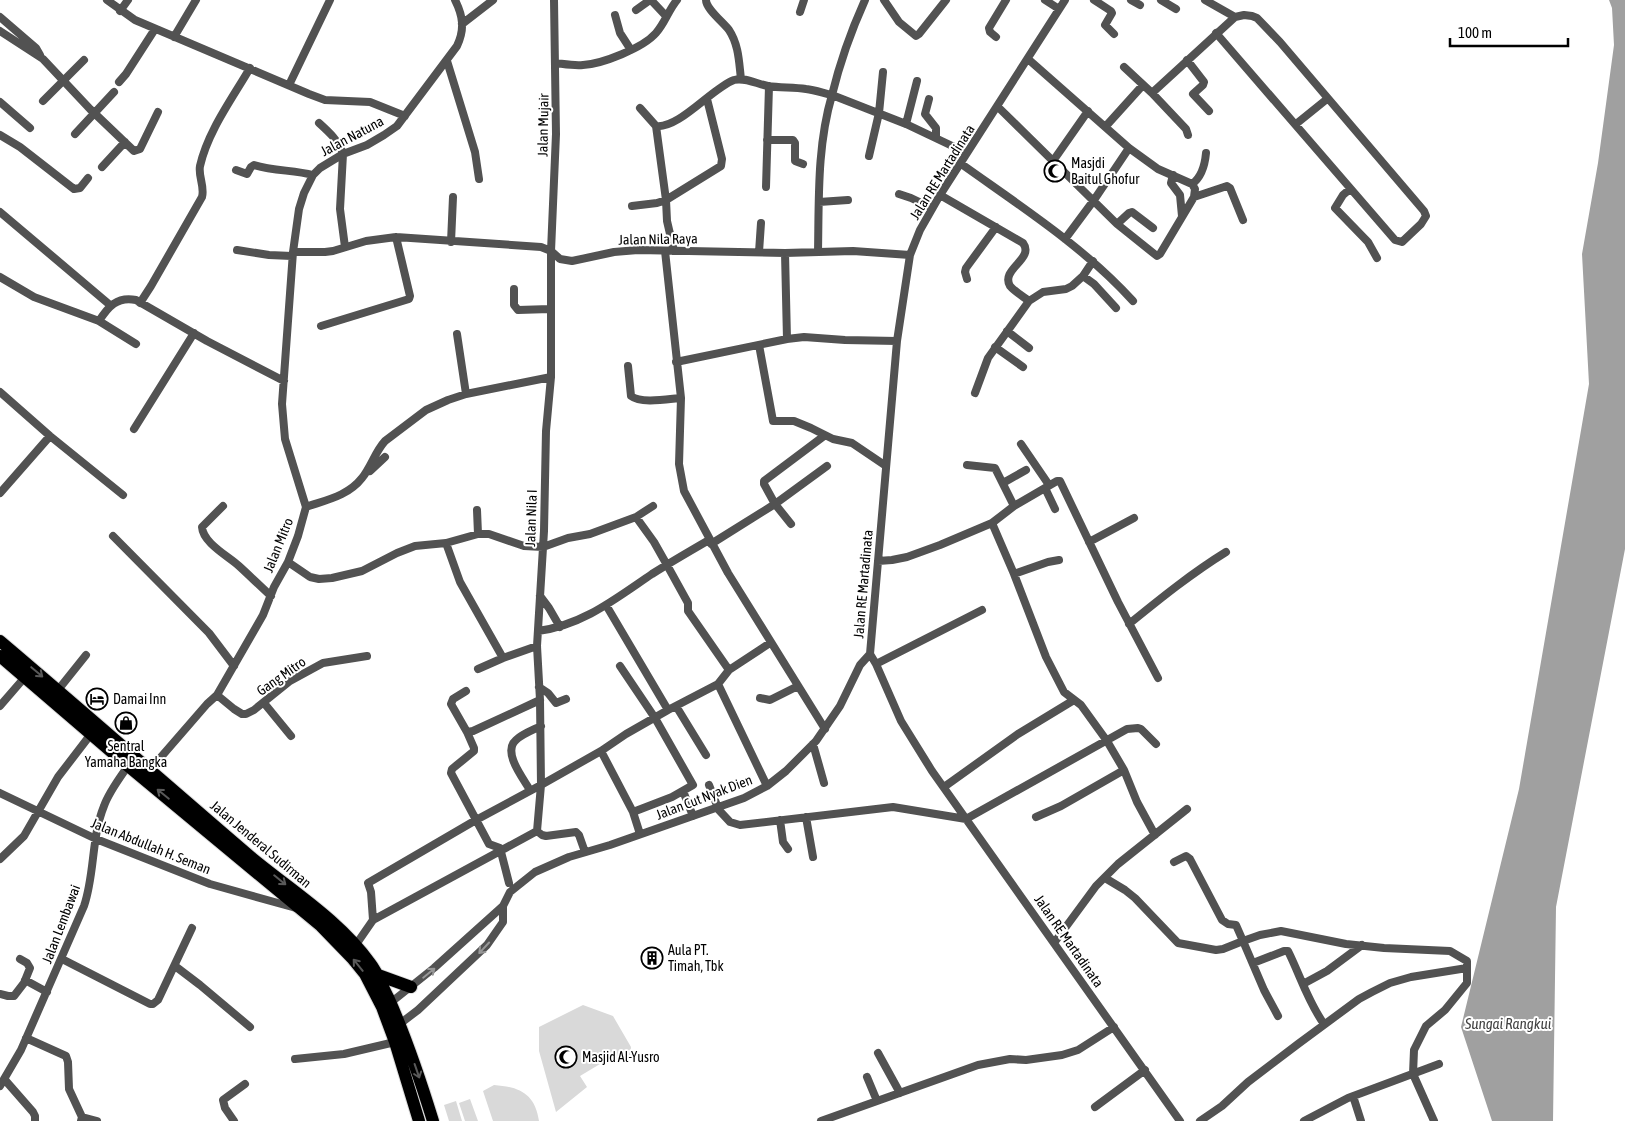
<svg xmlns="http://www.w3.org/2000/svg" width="1625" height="1121" font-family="'Asap Condensed',sans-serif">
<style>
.green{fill:#d9d9d9}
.water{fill:#a0a0a0}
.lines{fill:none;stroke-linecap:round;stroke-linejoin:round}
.trunk-casing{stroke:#dbdbdb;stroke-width:14}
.minor{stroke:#525252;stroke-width:8}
.trunk{stroke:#000;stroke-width:12}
.oneway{stroke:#595959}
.oneway2{stroke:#979797}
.labels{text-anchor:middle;stroke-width:4;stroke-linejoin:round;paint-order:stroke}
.street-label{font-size:14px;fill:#000;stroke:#fff}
.poi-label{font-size:14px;fill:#000;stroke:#fff;text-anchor:start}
.water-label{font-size:15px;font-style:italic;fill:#414141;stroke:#fff}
</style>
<rect width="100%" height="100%" fill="#fff"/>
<path class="green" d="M583,1005L613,1016L631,1047L630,1059L616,1063L610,1058L580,1076L587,1087L556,1112L539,1051V1027Z
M494,1085C520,1087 535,1094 539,1121H493L483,1091Z
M470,1099L478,1121H465L459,1103Z
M456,1101L462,1121H449L444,1105Z"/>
<path class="water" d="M1609,0H1625V549L1556,907L1553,1121H1492L1461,1027L1519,789L1589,384L1582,254L1598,163L1614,45L1612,8Z"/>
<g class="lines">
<g class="trunk-casing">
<path id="trunk" d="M0,641C85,713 168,786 252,858C292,891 339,920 370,963C378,973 382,986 388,997C406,1037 420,1079 433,1121
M0,656L128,766L321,926L352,958L365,974L382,1007L395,1042L419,1121
M378,975L411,987"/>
</g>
<path class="minor" d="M107,0L135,20L309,94L325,100L370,102L405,116
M651,0L666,16
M706,0C706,9 723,22 729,30C739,45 739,63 741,79
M884,0L899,22L916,36L919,34L946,0
M1045,0L1059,9
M1065,0L940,195L920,230L910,255L897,341L870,654L876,664L901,721L932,771L1180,1121
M1094,0L1111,11L1112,13L1105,25L1114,34
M1131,0L1140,5
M1161,0L1176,9
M1205,0L1235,17
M636,10L650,0
M120,11L128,0
M800,12L804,0
M615,15L620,33L631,50
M0,17L36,48L40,55
M462,24L493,0
M0,31L43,59L90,109L134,151L140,149L158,112
M174,37L196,0
M996,37L990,32L989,28L1006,0
M1028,59L1129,148L1158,169L1192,184L1195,189L1194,197L1160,254L1157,256L1117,224
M1187,60L1204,82L1203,85L1193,94L1209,111
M447,61L475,152L479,179
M555,63C564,64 574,66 583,65C602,64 643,48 656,33C665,23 668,11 677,0
M1124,67L1152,93L1186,129L1188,135
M119,82L126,74L155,29
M289,85L330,0
M1152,93L1235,17L1244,15L1252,16L1257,18L1280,42L1424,211L1426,216L1421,224L1402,242L1395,240L1216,33
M929,99L925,114L936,128V137
M43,101L84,60
M0,102L30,128
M997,106L1117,224L1129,213L1132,212L1153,228
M640,108L656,126C679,129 712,88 734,80C745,77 757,84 768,86C780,88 793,87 806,89C815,90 823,93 832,95C840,62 851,31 865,0
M319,123C329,132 339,141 343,154L340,209L345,247
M906,124L917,81
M1296,124L1327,99
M656,126L666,200L667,221L674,251
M1106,126L1143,85
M75,134L114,92
M0,135L20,147L74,189L80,188L88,178
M767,140H793L795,143V161L803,164
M869,156L879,113L883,72
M1053,161L1088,111
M960,163C1020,206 1083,246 1133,301
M102,167L125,142
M236,170L247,174L251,167L254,165C274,171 294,170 313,175
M1173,175L1171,183L1180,195L1182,216
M1192,184C1202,177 1205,164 1206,153
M766,187L769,86
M1350,189L1343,195L1335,208L1368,242L1377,258
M899,194L911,198L932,208
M940,195L1023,243C1035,259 1000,269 1010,286C1015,292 1024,297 1029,301
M1194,197L1227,186L1230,188L1243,220
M819,202L848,200
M632,206L657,203L666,200L721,166L722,159L707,99
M0,212L110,305
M1065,239L1094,200L1129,148
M451,242L453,197
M237,250L269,255L292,256
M665,251L681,398L679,464L684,491L728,573L825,729
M293,252H325L333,251L366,241L396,237L541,247L551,251L560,259L572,261L614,252L638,250L785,253L853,251L910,255
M759,252L761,223
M818,252C819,199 817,146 832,95L906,124L967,153
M785,253L787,339
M1083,276L1094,284L1116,308
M0,277L34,297L99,321L136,344
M967,279L965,272L966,268L996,227
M514,289V305L518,310L550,309
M140,303L151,286L202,197C205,187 198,176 200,166C208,131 232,99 250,68
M99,321C108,307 117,296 136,300L207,341L284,381
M321,326L409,299L410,296L396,237
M1007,331L1029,348
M457,334L466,394
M759,345L773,421H794L811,428L833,439L852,443L886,466
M995,347L1023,367
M676,362L787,339L804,337L845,340L897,341
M628,366L631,396C641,404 668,399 681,398
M0,392L50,436L123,495
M975,393L988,358L1029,301L1043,292L1066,289L1072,286L1083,276L1093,261
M134,429L194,333
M1021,444L1049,485
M967,465L995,468L1014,506
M370,471L385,457
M1003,483L1026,470
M1045,488L1055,509
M0,493L50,436
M223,506L202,527C203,543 228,556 239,566C250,576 260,586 271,596
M306,507C326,500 348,496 362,478C371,467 375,452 385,441L426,410L448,400L466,394L551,377
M477,510L478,534
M636,517L653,506
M992,523L1014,574L1046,657L1064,692L1081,705L1107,741L1124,770L1137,802L1155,835
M791,524L775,504L764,484V481L824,436
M113,536L209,633L234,666
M1089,542L1134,518
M446,543L460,582L503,658
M711,544L775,504L827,466
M878,561L892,560L907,557L940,545L992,523L1014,506L1057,481H1060L1118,602L1158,678
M288,562L310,577L319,579L332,578L362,571L397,553L415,546L446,543L478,534H489L524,546L543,547L568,538L590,534L636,517L654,542L667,565L688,603V611L729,670
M1014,574L1048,562L1059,560
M540,596L549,608L560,627
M606,605L668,710
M1129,624C1161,598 1192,573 1226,552
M538,631C583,625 615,599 652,574C671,562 690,551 709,540
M876,664L982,610
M620,666L655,718L693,785L672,797L633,812
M478,669L503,658L537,646
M718,684L767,786
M539,687L548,693L556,703L566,699
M58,690L86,655
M466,691L453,699L451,704L467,732L473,731L540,700
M217,695L234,709L242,714H246L254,710L290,681L323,663L367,656
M760,698L770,700L798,686
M264,703L291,736
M0,706L25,677
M676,706L706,755
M467,732L474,748V751L452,769L451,773L489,844L500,848L509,883
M813,744L824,783
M601,751L633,812L640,834
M148,772L207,704L217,695L263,615L274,587L288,562L298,536L306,507L285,439L282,404L293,252L299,209L304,193L313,175L320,168L343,154L367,145L384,135L397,126L457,46C465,29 463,16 455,0
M709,785L718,808
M944,787L1018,734L1074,700
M530,790C523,778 502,752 516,740C522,734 533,730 541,726
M683,791L693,816
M0,793L96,839L210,884L296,908
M717,808L730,822L740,825L893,807L966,819L1127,729L1138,728L1141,729L1156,744
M806,817L813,857
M1036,817L1061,806L1124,770
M780,820L783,842L788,849
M537,831L542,835L546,836L576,832L579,835L585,852
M0,859L24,836L58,777L91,734
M1174,862L1186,856L1190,859L1222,920L1228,924L1236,925L1243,941L1260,935L1281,931L1346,944L1384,948L1450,951L1467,961V983L1445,1010L1426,1026L1414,1050L1413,1074L1434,1121
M1105,878L1125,890L1135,898L1178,943L1216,950L1223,949L1243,941L1264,990L1278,1016
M373,920L371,892L368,883L476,820L541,785L601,751L626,734L668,710L718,684L729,670L770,643
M1054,943L1096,886L1118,864L1187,809
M355,946L373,920L537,831L541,785L540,700L537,646L544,531L546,431L551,377V251L556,134L554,0
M62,959L150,1004H153L158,1000L192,928
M1253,963L1284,951H1288C1300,975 1308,1002 1324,1024
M175,966L200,985L250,1027
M25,980L47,992
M1303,984L1327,971L1362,945
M0,994L8,996H14L24,983L30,968L27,963L20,959
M389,1004L434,968L503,906
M397,1026L418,1010L487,945L503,922V906L510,892L535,872L569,857L610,845L744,798L767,786L786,771L816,741L840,706L860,665L870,654
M26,1038L66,1056L68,1062L69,1089L82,1117L81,1121
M878,1053L900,1093
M295,1059L344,1054L395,1042
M867,1077L877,1101
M5,1080L33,1112L35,1116V1121
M0,1086L21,1050L84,906C95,874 91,838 104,806C109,792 119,779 128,766
M1353,1096L1361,1121
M1095,1107L1145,1070
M82,1117L97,1121
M234,1121L225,1108L223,1100L245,1084
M821,1121L978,1065L1010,1059L1026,1060L1062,1055L1078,1050L1114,1027
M1200,1121L1222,1106L1248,1082L1298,1044L1359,999L1372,992L1390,983L1411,977L1467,968
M1304,1121L1348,1098L1439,1064"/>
<use href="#trunk" class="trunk"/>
</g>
<defs><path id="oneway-shaft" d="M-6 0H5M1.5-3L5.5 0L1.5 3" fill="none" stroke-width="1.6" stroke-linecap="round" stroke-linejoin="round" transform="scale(1.25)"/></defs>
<g class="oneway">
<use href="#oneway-shaft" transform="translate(37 672) rotate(40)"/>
<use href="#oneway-shaft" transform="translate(163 794) rotate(-141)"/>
<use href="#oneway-shaft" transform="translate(280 880) rotate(39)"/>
<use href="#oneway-shaft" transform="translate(358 965) rotate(-129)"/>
<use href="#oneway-shaft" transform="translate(417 1071) rotate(71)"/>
</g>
<g class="oneway2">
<use href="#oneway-shaft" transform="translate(484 948) rotate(133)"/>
<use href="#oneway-shaft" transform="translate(429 973) rotate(-39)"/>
</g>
<defs>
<g id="mosque-ring" transform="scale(1.125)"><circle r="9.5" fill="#fff" stroke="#000" stroke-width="1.5"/><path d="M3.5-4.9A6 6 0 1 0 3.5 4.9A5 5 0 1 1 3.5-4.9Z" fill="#000"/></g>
<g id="hotel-ring" transform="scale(1.125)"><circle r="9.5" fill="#fff" stroke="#000" stroke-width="1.5"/><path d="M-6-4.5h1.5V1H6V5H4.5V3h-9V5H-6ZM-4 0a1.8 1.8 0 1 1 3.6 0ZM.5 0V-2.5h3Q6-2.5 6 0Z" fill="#000"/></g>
<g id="shop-ring" transform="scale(1.125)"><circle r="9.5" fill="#fff" stroke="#000" stroke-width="1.5"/><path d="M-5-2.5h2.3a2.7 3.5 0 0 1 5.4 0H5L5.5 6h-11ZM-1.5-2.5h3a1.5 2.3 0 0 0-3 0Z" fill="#000"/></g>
<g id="building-ring" transform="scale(1.125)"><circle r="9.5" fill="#fff" stroke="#000" stroke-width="1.5"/><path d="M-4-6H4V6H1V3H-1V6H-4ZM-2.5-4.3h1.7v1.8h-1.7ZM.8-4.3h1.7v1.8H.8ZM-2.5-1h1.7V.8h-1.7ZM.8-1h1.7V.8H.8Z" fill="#000"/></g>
</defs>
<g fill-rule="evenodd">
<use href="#mosque-ring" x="1055" y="171"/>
<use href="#hotel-ring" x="97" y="699"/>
<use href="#shop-ring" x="126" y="723"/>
<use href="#building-ring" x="652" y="958"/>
<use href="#mosque-ring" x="566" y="1057"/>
</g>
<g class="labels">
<g class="street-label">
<text transform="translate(543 125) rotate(-89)" y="5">Jalan Mujair</text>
<text transform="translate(352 136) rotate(-28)" y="5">Jalan Natuna</text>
<text transform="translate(942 172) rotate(-58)" y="5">Jalan RE Martadinata</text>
<text transform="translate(658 239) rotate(-1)" y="5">Jalan Nila Raya</text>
<text transform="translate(531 518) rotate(-88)" y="5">Jalan Nila I</text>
<text transform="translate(278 545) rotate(-68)" y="5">Jalan Mitro</text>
<text transform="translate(863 584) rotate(-85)" y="5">Jalan RE Martadinata</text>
<text transform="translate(281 676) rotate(-35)" y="5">Gang Mitro</text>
<text transform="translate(704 797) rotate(-21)" y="5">Jalan Cut Nyak Dien</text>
<text transform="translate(261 844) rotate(40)" y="5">Jalan Jenderal Sudirman</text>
<text transform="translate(151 846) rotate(22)" y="5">Jalan Abdullah H. Seman</text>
<text transform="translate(61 924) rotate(-69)" y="5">Jalan Lembawai</text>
<text transform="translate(1069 941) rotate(55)" y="5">Jalan RE Martadinata</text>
</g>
<g class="poi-label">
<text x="1071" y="168">Masjdi<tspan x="1071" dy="16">Baitul Ghofur</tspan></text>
<text x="113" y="704">Damai Inn</text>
<text x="126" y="751" text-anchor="middle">Sentral<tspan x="126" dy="16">Yamaha Bangka</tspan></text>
<text x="668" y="955">Aula PT.<tspan x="668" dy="16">Timah, Tbk</tspan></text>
<text x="582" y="1062">Masjid Al-Yusro</text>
</g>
<g class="water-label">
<text x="1508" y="1029">Sungai Rangkui</text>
</g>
</g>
<path d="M1450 38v8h118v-8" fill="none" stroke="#000000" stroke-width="2.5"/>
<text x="1458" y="38" font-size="15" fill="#000000" stroke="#ffffff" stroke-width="4" paint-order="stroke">100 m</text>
</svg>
